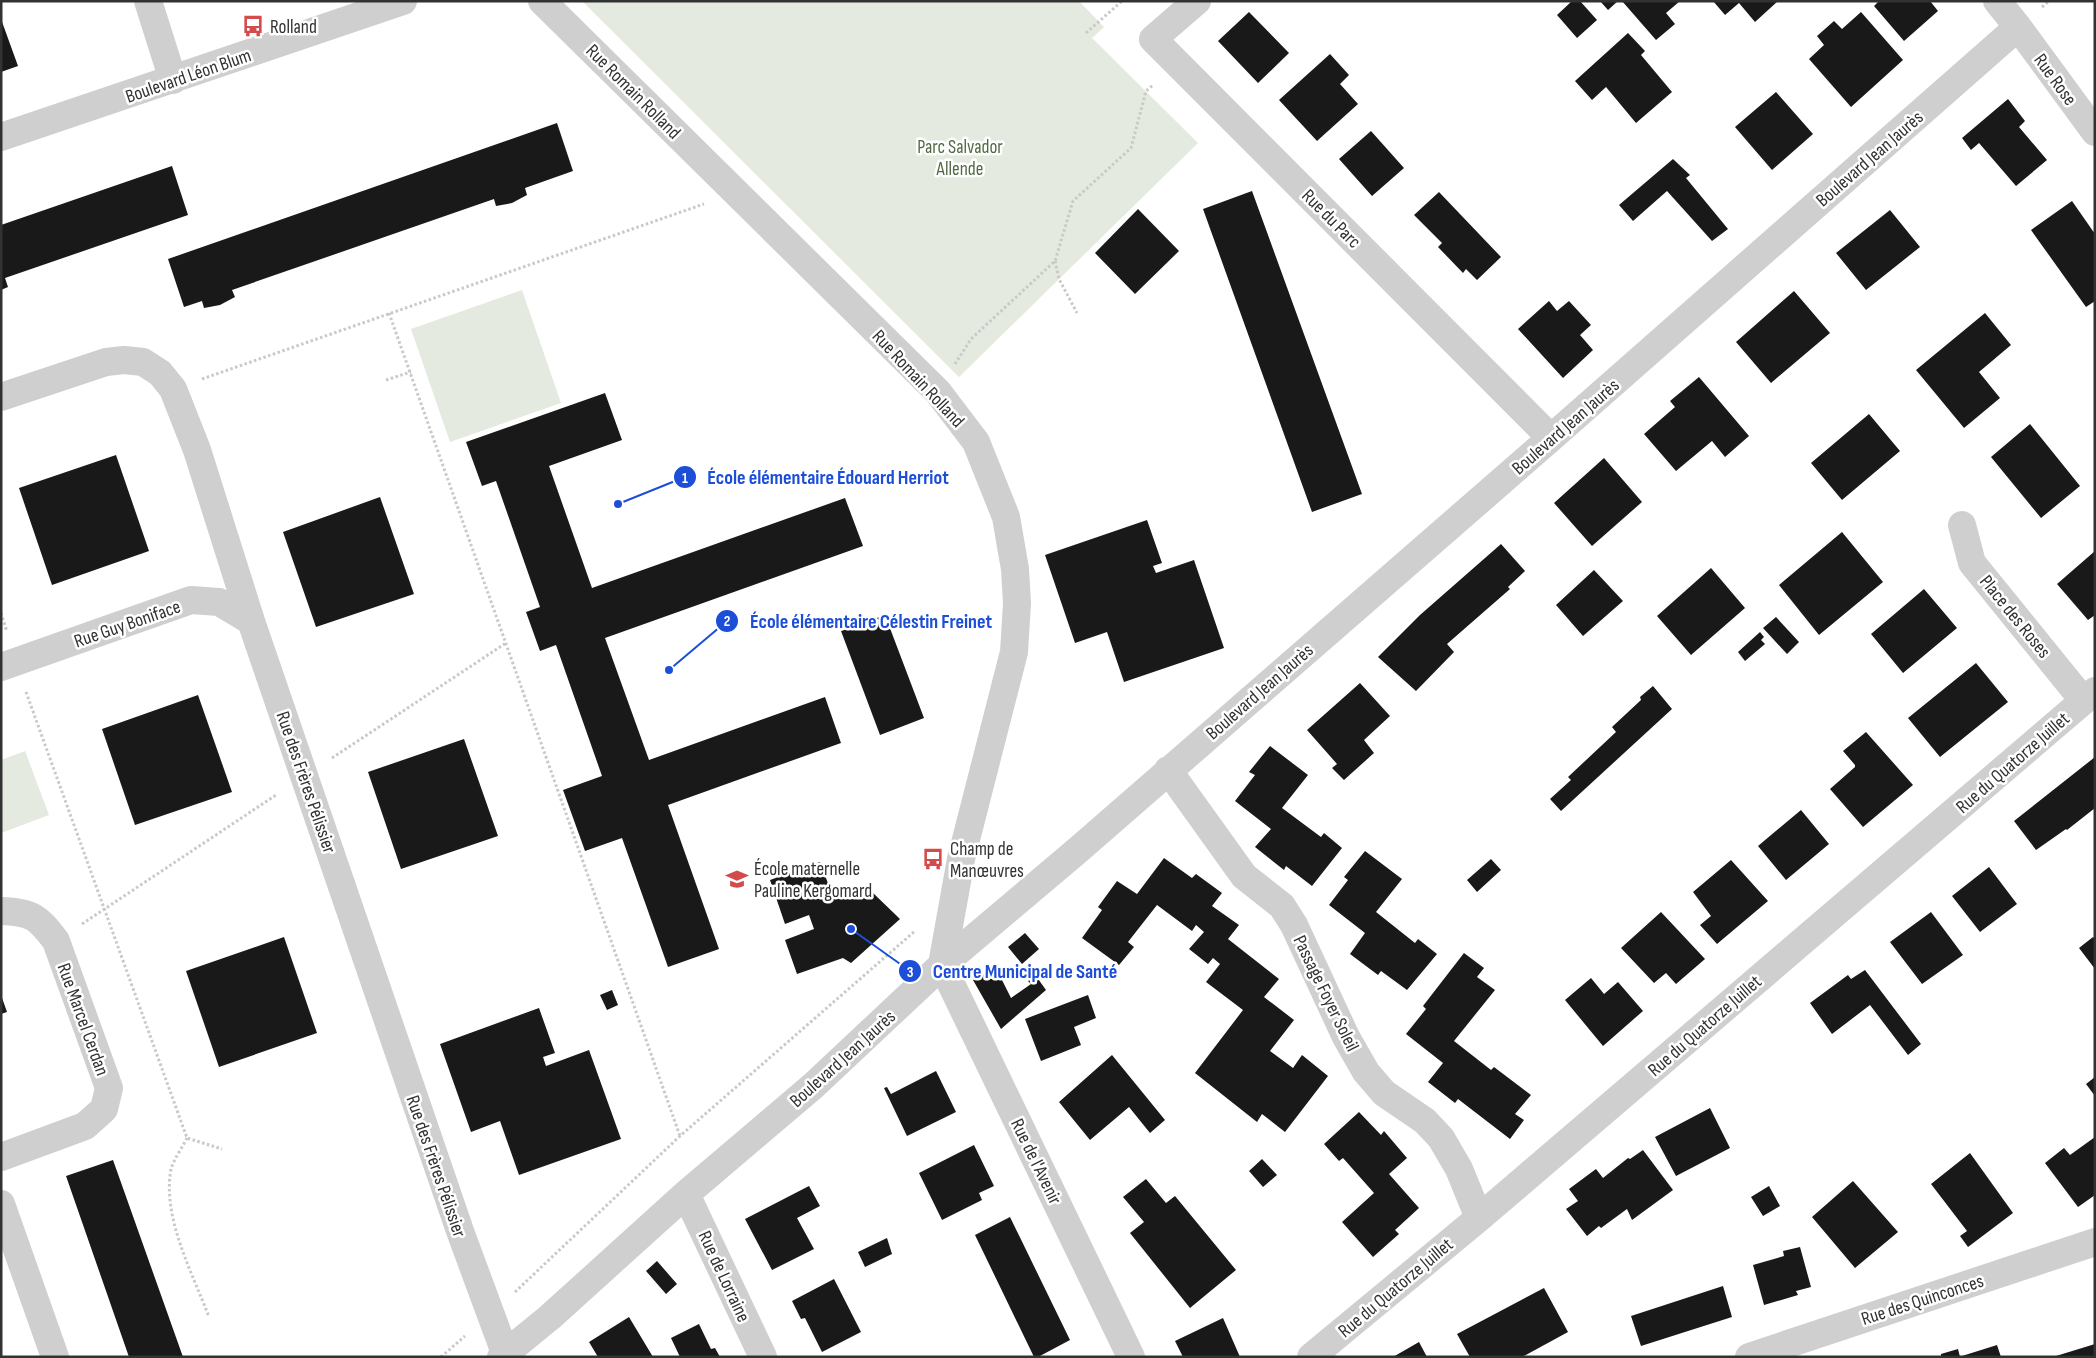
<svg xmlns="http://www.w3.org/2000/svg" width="2096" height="1358" font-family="'Sofia Sans Condensed',sans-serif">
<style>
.green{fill:#e4eadf}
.building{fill:#191919}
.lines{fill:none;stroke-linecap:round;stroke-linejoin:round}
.path{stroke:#c9c9c9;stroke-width:3;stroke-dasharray:2.5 2.5;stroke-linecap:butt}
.minor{stroke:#cfcfcf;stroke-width:28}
.labels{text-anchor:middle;stroke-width:5;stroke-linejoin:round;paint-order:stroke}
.poi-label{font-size:19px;fill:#323232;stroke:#fff;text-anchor:start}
.street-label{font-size:19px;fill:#323232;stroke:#fff}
.park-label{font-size:19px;fill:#526a44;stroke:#fff}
.leader{fill:none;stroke:#1d4ed8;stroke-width:2}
.callout-dot{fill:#1d4ed8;stroke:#fff;stroke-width:2}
.mark-label{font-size:15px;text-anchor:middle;font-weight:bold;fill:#fff}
.callout-label{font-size:20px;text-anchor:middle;font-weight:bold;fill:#1d4ed8;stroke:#fff;stroke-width:5;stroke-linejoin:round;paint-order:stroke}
</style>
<rect width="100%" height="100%" fill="#fff"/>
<path class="green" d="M582,1H1079L1104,27L1092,38L1198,143L959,377Z
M522,290L561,403L450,442L411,329Z
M25,751L49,815L1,833V760Z"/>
<path class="building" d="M1572,1H1580L1597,20L1577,38L1557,15Z
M1600,1H1618L1608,10Z
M1622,1H1680L1666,13L1675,24L1656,40Z
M1713,1H1778L1755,22L1739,3L1725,15Z
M1879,1H1930L1938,11L1904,41L1874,6Z
M1249,12L1289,53L1258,83L1218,41Z
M1861,12L1903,60L1851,107L1809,59L1824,45L1817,36L1834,21L1842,29Z
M1,19L18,66L1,72Z
M1628,33L1645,51L1641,55L1672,92L1636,123L1606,87L1592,100L1575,81Z
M1330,54L1349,75L1340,84L1358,104L1317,141L1279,100Z
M1776,92L1813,134L1772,170L1735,127Z
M2008,99L2025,121L2019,127L2047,160L2016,186L1979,143L1971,150L1962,138Z
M557,123L573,171L525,188L527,195L512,203L496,206L494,199L232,290L235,297L220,305L204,308L202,301L184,307L168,259Z
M1371,131L1404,168L1372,196L1339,159Z
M1673,159L1690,175L1686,178L1728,229L1712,241L1667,191L1633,221L1619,205Z
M172,166L188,215L5,278L8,287L1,290V225Z
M1252,191L1362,494L1312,512L1203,209Z
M1439,192L1501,257L1477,280L1466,269L1463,273L1438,247L1442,243L1414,215Z
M2072,201L2095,234V301L2086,307L2031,230Z
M1138,209L1179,251L1135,294L1095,253Z
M1890,210L1920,247L1866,290L1836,253Z
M1794,291L1830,333L1771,383L1736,342Z
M1549,301L1557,311L1569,301L1591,325L1580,335L1593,350L1563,378L1518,329Z
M1985,313L2011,345L1979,372L2000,398L1964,428L1916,370Z
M1699,377L1749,436L1725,457L1712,441L1676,471L1644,434L1675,407L1670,401Z
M605,393L622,440L549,466L592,588L845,498L863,546L605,638L649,760L825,697L841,743L668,805L719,949L668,967L622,838L585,851L563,790L602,776L556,645L540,651L526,612L540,607L496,481L482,486L466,442Z
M1869,414L1900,451L1842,500L1811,463Z
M2030,424L2080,486L2041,518L1991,457Z
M116,455L149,551L52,585L19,488Z
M1604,458L1642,502L1592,546L1554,503Z
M380,497L414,594L316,627L283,532Z
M1147,520L1162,563L1153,566L1156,573L1194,560L1224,648L1124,682L1107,632L1075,643L1045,555Z
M1842,532L1883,582L1819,635L1779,585Z
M1501,544L1525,571L1508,587L1510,589L1447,644L1454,652L1416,691L1378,657L1420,615Z
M2095,551V615L2088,620L2057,584Z
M1711,568L1745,608L1691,655L1657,616Z
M1594,570L1623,601L1583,636L1556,605Z
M1924,589L1957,628L1903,673L1871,634Z
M885,615L924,718L880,735L841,631Z
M1776,617L1799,642L1787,654L1763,628Z
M1760,632L1764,637L1761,640L1765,644L1745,661L1738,652Z
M1976,663L2008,702L1940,757L1908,718Z
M1360,683L1390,716L1364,740L1374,753L1344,780L1332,768L1337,764L1307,730Z
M1653,686L1672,709L1561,811L1550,799L1571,780L1568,777L1616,732L1612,727L1641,700L1640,697Z
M198,695L232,792L135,825L102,729Z
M1866,732L1913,785L1863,827L1830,789L1855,767V765L1843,751Z
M464,739L498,836L401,869L368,772Z
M1270,746L1308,775L1282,808L1321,837L1324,833L1342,848L1312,886L1286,866L1284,870L1255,847L1271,829L1235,801L1255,775L1249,772Z
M2095,757V808L2067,830L2066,829L2036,850L2014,821Z
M1801,810L1829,844L1786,880L1758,846Z
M1365,851L1402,879L1376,912L1415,943L1418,939L1437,954L1407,990L1381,971L1378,975L1350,954L1365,933L1329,905L1348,880L1344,877Z
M1164,858L1192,878L1196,874L1222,893L1212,906L1239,925L1228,939L1279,979L1264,997L1294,1020L1270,1051L1293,1068L1302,1055L1328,1076L1285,1132L1262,1114L1257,1122L1195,1073L1243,1010L1206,982L1220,964L1213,958L1208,964L1189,949L1204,932L1196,925L1192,931L1157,905L1128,942L1134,947L1119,965L1082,938L1102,910L1098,907L1117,881L1137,894Z
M1491,859L1501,870L1477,892L1467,880Z
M1731,860L1768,901L1717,944L1700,925L1711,916L1693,892Z
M820,862L832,894L848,888L872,892L900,919L851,963L843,958L797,974L785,940L814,929L809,915L785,924L770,880Z
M1989,867L2017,904L1980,932L1952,896Z
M1661,912L1705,959L1676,984L1666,973L1654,983L1621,948Z
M1931,912L1963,955L1922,984L1890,942Z
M1025,933L1039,949L1022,964L1008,947Z
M284,937L317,1033L219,1067L186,971Z
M2093,937L2095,939V969L2079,948Z
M1464,953L1484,968L1477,977L1495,990L1454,1041L1491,1070L1494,1067L1531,1095L1515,1114L1524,1120L1510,1139L1458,1099L1455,1103L1428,1082L1443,1063L1406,1034L1426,1009L1423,1006Z
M996,968L1011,998L1031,984L1028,981L1036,976L1046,990L1001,1029L973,980Z
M1865,970L1921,1044L1908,1055L1870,1005L1832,1034L1810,1003L1848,975L1851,979Z
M1591,978L1604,994L1618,982L1643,1011L1603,1046L1565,1000Z
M612,990L618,1005L607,1010L600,995Z
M1,995L7,1012L1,1014Z
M1088,995L1096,1018L1074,1027L1081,1045L1041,1061L1025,1019Z
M539,1008L555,1053L543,1057L546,1066L589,1050L621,1139L519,1175L500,1121L471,1132L440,1044Z
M1112,1055L1165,1120L1150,1133L1129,1107L1090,1140L1059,1102Z
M936,1071L956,1112L907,1136L884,1088L887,1087L891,1094Z
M2095,1077V1096L2086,1084Z
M1710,1108L1730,1148L1676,1176L1655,1137Z
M1359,1112L1381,1135L1384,1131L1407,1158L1389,1174L1419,1208L1395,1230L1399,1234L1373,1257L1342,1222L1374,1193L1343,1158L1339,1161L1324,1144Z
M2095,1137V1195L2078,1207L2045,1163L2064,1148L2070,1155Z
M974,1145L994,1186L979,1193L982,1200L942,1220L919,1173Z
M1643,1150L1673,1190L1632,1220L1627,1209L1601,1228L1599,1226L1587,1236L1566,1209L1578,1201L1569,1189L1596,1169L1603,1178L1628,1158L1630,1159Z
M1970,1153L2013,1213L1968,1247L1960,1236L1967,1231L1931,1184Z
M1262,1159L1277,1175L1263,1187L1249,1171Z
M113,1160L183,1357H129L66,1176Z
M1146,1179L1166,1203L1175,1196L1236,1270L1190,1308L1130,1233L1144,1222L1123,1197Z
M1853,1181L1898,1232L1855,1268L1812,1217Z
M809,1186L820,1206L797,1218L814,1249L772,1270L745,1219Z
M1769,1186L1780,1206L1763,1216L1751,1197Z
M1010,1217L1070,1340L1038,1357H1034L975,1235Z
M887,1238L892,1254L865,1267L858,1252Z
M1800,1247L1811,1287L1796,1291L1798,1295L1764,1305L1753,1265L1784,1256L1783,1251Z
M657,1261L677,1284L666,1294L646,1271Z
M834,1279L861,1332L822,1352L805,1318L801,1319L792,1301Z
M1723,1286L1732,1317L1641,1346L1631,1316Z
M1544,1288L1568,1332L1522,1357H1470L1457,1334Z
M629,1317L653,1357H598L589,1342Z
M1223,1318L1240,1357H1183L1175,1341Z
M699,1324L711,1349L715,1348L720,1357H680L671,1338Z
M1419,1342L1427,1357H1393Z
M2095,1344V1357H2056V1356Z
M1997,1345L2001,1357H1962V1356Z
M1958,1349L1960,1357H1941V1354Z"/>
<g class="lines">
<path class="path" d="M2042,7L2049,1
M1086,33L1122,1
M1055,261L1059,279L1077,313
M389,313L680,1136
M955,364L971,339L1055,261L1073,201L1131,148L1146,91L1153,85
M202,379L704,204
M386,380L411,372
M1,613L7,632
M26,692L187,1138L222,1149
M332,758L506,643
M82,924L276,795
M187,1138C182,1148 174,1159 171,1169C162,1217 192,1272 209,1317
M515,1292L680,1136L915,931
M441,1357L465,1336"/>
<path class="minor" d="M148,1L173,80
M542,1L938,392L976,442L1006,517L1015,569L1017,603L1014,652L961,859L942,965
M1197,1L1153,39L1551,438
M1997,1L2018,27L2095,132
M1,137L403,1
M1,397L106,362L124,360L143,362L160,373L173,389L197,450L251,621L460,1231L505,1353
M1962,525L1972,563L2083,700
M1,667L191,600L219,602L251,621
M1168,770L1244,876L1282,906L1294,925L1346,1037L1366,1072L1384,1093L1425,1121L1441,1138L1459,1169L1479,1218
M1,911C32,912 38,917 56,941L109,1088L104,1109L85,1126L1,1157
M942,965L1131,1357
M686,1194L763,1357
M1,1204L55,1357
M501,1357L550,1317L686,1194L813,1086L942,965L1078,850L1551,438L2018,27
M1311,1357L1479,1218L2095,691
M1749,1357L2095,1242"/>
</g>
<defs>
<g id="bus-bare" transform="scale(1.725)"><path d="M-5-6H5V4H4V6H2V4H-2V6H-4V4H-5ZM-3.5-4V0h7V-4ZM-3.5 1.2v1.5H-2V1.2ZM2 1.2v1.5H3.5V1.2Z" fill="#d34b4a" stroke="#fff" stroke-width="2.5" paint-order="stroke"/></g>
<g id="school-bare" transform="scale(1.725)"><path d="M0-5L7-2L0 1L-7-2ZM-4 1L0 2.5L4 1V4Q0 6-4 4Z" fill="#d34b4a" stroke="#fff" stroke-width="2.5" paint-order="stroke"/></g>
</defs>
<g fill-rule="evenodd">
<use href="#bus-bare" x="253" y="26"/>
<use href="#bus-bare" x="933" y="859"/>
<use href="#school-bare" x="737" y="879"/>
</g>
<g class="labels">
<g class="poi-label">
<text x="270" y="33">Rolland</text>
<text x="950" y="855">Champ de<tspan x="950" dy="22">Manœuvres</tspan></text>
<text x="754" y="875">École maternelle<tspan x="754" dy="22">Pauline Kergomard</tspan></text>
</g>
<g class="street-label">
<text transform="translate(188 75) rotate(-19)" y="7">Boulevard Léon Blum</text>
<text transform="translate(2056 79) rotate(54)" y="7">Rue Rose</text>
<text transform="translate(634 91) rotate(45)" y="7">Rue Romain Rolland</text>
<text transform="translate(1869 158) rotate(-41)" y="7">Boulevard Jean Jaurès</text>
<text transform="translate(1332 218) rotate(45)" y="7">Rue du Parc</text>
<text transform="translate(919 378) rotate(47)" y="7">Rue Romain Rolland</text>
<text transform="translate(1565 426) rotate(-41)" y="7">Boulevard Jean Jaurès</text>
<text transform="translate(2016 616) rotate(51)" y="7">Place des Roses</text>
<text transform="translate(127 623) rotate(-19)" y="7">Rue Guy Boniface</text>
<text transform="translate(1259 691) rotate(-41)" y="7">Boulevard Jean Jaurès</text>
<text transform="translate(2012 762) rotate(-41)" y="7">Rue du Quatorze Juillet</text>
<text transform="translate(307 782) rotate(71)" y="7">Rue des Frères Pélissier</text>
<text transform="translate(1327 993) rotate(64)" y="7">Passage Foyer Soleil</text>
<text transform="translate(84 1019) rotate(70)" y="7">Rue Marcel Cerdan</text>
<text transform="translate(1704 1025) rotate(-41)" y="7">Rue du Quatorze Juillet</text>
<text transform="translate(842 1058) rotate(-42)" y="7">Boulevard Jean Jaurès</text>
<text transform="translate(1037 1161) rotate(64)" y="7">Rue de l'Avenir</text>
<text transform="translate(437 1166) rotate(71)" y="7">Rue des Frères Pélissier</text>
<text transform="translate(725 1276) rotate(65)" y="7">Rue de Lorraine</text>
<text transform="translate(1395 1287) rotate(-40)" y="7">Rue du Quatorze Juillet</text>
<text transform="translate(1922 1299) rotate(-18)" y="7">Rue des Quinconces</text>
</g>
<g class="park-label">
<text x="960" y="153">Parc Salvador<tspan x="960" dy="22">Allende</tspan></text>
</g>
</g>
<path class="leader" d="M618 504L685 477M669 670L727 621M851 929L910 971"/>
<g class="callout-dot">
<circle cx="618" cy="504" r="5"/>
<circle cx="669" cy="670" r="5"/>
<circle cx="851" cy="929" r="5"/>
<circle cx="685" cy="477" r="12"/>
<circle cx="727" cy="621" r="12"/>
<circle cx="910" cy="971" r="12"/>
</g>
<g class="mark-label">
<text x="685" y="483">1</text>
<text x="727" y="626">2</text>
<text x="910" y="977">3</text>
</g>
<g class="callout-label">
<text x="828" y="484">École élémentaire Édouard Herriot</text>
<text x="871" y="628">École élémentaire Célestin Freinet</text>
<text x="1025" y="978">Centre Municipal de Santé</text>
</g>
<rect width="2096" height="1358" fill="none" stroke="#323232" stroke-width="5"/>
</svg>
